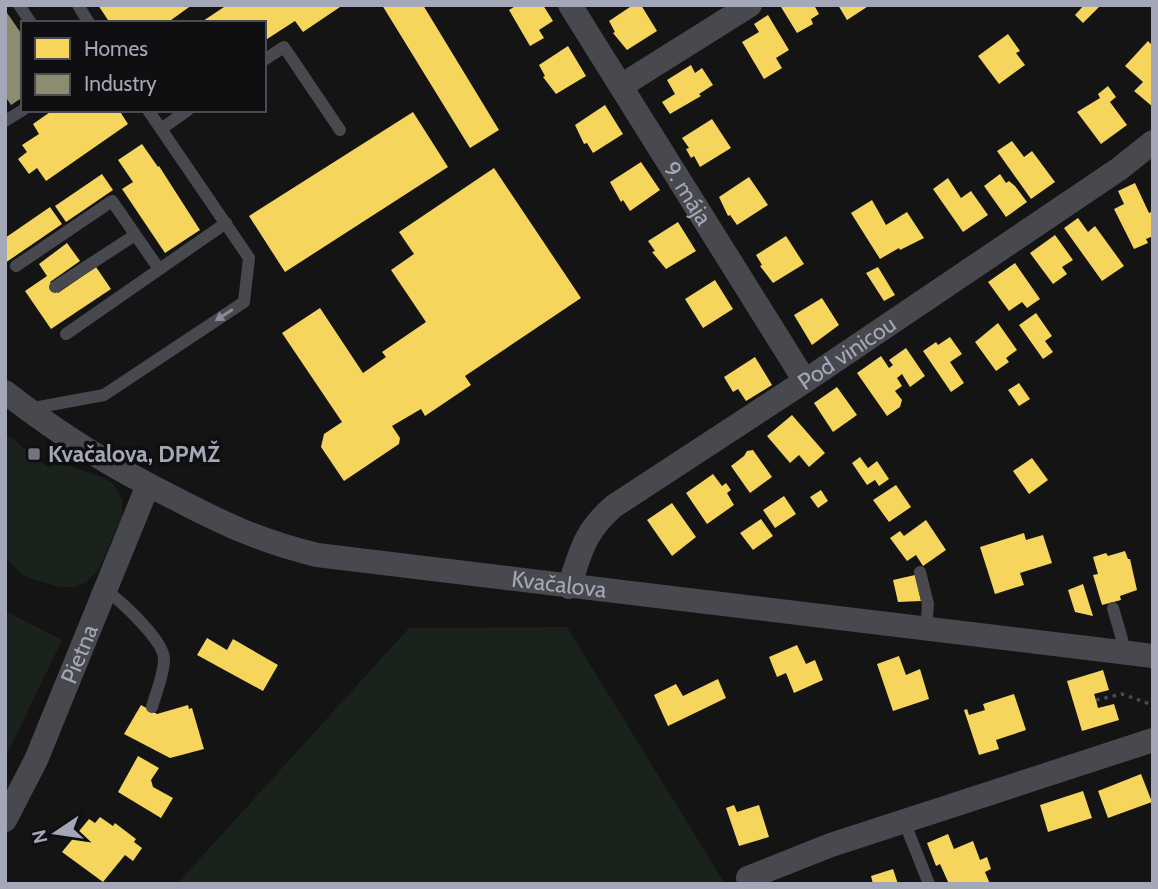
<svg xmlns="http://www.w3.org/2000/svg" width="1158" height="889" font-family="Cabin,sans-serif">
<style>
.green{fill:#1a221c}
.homes{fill:#f6d55c}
.industry{fill:#8c8c6e}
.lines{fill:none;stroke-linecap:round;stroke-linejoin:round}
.path{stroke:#4a4a4f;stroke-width:3.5;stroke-dasharray:3.5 5;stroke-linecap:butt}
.service{stroke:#48494e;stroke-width:12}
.minor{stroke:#48494e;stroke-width:24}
.oneway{fill:#888b98}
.poi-dot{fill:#72747e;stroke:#0f0e10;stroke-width:2.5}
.labels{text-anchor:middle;stroke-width:7;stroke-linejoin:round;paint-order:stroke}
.street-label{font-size:23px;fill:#a4a7b7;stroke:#0f0e10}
.poi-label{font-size:23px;font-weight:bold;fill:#a4a7b7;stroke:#0f0e10;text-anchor:start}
</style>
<rect width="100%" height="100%" fill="#141415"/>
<path class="green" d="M5,433L49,468L55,461L104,478L113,484L122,499V516L98,571L83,584L74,587H60L35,580L21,574L5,557Z
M5,611L62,640L5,758Z
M567,627L725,884H177L409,628Z"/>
<path class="homes" d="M98,5H192L167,23H110Z
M227,5H343L303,32L295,21L264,41V23H200Z
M382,5H423L499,130L470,148Z
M517,5H543L553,21L539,30L544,38L530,46L509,10Z
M633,5H641L657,31L627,50L613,33L615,32L609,21Z
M784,5H814L819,14L811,19L813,24L797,33L781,7Z
M838,5H870L847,20Z
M1084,5H1101L1083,23L1075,15Z
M768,15L789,50L776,58L782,68L764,79L742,42L759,32L754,24Z
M1008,34L1020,51L1016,53L1025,65L999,84L978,56Z
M1148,41L1153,46V107L1134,91L1143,82L1125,66Z
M568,46L586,76L556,94L543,77L545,76L539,65Z
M691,65L695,73L702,68L713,85L699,94L701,96L670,114L662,102L675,94L667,80Z
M1108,86L1116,97L1110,102L1127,125L1101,144L1077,112L1100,98L1098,94Z
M605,105L623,134L593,153L587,143L584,144L575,125Z
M53,110H69L71,112L74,110H119L128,124L46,181L37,168L29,174L18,159L27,152L22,145L39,134L33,124Z
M413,112L448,167L285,272L249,216Z
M712,119L731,148L700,167L694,156L691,158L686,149L689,148L682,138Z
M1012,141L1024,157L1032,151L1055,182L1031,199L997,151Z
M142,144L158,167L159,166L200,230L165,253L122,189L133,182L118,160Z
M641,162L660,190L630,211L623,200L621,202L610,182Z
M494,168L581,298L465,376L471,385L425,416L421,409L392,426L400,438L399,444L344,481L321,447L324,434L342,422L282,333L320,308L363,373L386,357L382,352L426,322L391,270L414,254L399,232Z
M102,174L113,190L66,222L55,206Z
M1000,174L1006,183L1009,181L1015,186L1027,202L1006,217L984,186Z
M749,177L768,205L737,225L730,215L728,216L719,197Z
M948,178L961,198L971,191L988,215L963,232L933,189Z
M1135,183L1149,213L1151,212L1153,216V236L1146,239L1148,243L1134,249L1114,209L1124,204L1118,191Z
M872,200L886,225L907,212L924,238L900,250L899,248L880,259L851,213Z
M50,207L62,224L5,263V238Z
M1078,218L1088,232L1095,226L1124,266L1102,281L1064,228Z
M678,222L696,251L666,269L652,252L655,251L648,241Z
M1055,235L1073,260L1062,267L1067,274L1053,284L1030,253Z
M786,236L804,264L773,283L760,266L762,265L756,255Z
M67,243L80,261L50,282L58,293L96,267L111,289L51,329L25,291L47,276L39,264Z
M1015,263L1040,299L1027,308L1022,302L1009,311L988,282Z
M878,267L895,295L884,301L866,273Z
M715,280L733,309L703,328L685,299Z
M822,298L839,325L812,345L794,315Z
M1036,313L1052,336L1045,341L1053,352L1043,359L1019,325Z
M998,323L1017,350L1006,358L1009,362L996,371L975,342Z
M950,337L962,354L950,362L964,383L951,392L923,351L936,342L938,345Z
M906,348L925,376L910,387L902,374L897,378L902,386L895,391L902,400L900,407L887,416L857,373L881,356L889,368L893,365L889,360Z
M755,357L772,385L746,401L738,389L733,392L724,377Z
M1019,383L1030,399L1019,406L1008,390Z
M837,387L857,415L833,432L814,403Z
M792,415L825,453L809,467L799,455L790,463L767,436Z
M753,450L772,477L750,493L731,466L744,456L747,451Z
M860,457L868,468L877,461L889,479L879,486L875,480L867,485L852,463Z
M1032,458L1048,480L1029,494L1013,471Z
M713,474L722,486L726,483L731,490L727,493L734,505L707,524L686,493Z
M896,485L911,507L889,522L873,500Z
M821,490L828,501L818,508L810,497Z
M784,496L796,514L775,528L763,510Z
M672,503L696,537L672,556L647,520Z
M761,519L773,536L753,550L740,533Z
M926,520L946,550L923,566L916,555L907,561L890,538L900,531L904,536Z
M1024,533L1026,540L1043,535L1052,563L1020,573L1024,585L995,594L980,547Z
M1125,551L1128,559H1130L1137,590L1120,596L1121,600L1102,605L1093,575L1098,574L1093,557L1106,553L1108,556Z
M915,575L921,601L898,602L893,580Z
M1083,584L1093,616L1075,612L1068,590Z
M207,638L227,650L233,639L278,665L263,691L197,655Z
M797,645L806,664L815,660L823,680L794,693L786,673L777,677L769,657Z
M899,656L906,675L920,669L929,699L893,711L877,664Z
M1103,670L1109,690L1094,694L1096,700L1098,708L1114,704L1119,720L1082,731L1067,681Z
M718,679L726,698L668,726L654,695L676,684L683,696Z
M1014,694L1026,730L996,740L999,749L979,755L964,710L967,709L969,715L985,710L983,704Z
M141,705L157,714L188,705L189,709L192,708L204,749L170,758L124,734Z
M138,756L159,768L151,780L153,787L173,798L161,818L118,792Z
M1141,774L1152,802L1108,818L1098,791Z
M1083,791L1092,818L1048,832L1040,805Z
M734,805L737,812L759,805L769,837L739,846L726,808Z
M100,817L113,826L115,823L136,839L134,842L142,848L133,861L125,855L103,882L62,852L89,819L95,823Z
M948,834L954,849L973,841L980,860L987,857L991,869L985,872L990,884H949L940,864L936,866L927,843Z
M893,869L898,884H873L871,876Z"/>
<path class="industry" d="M5,10L23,36V97L11,105L5,96Z"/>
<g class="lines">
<path class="path" d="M1096,700L1122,694L1153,705"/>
<path class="service" d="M19,5L31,23
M78,5L89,23
M264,60L284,47L340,130
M5,121L23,110
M161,129L188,110
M16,266L112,201L159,269
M55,287L135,235
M66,334L226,223
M28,409L104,395L244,302L249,258L148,110
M920,572L928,604L926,629
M104,590C120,599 164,641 164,659C164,674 156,693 152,707
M1113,608L1126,653
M904,821L929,884"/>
<g class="minor">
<path id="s1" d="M570,5L805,381"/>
<path d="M621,86L750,5"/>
<path id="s2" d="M5,392C61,436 114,468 178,500C226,525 263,542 317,555L1153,656"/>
<path id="s3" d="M569,587C581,551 584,532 614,506L805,381L1119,169L1153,142"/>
<path id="s4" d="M5,820L36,760L148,485"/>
<path d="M748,878L831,845L1153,740"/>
</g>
</g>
<defs><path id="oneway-solid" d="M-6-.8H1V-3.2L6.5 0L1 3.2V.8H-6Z" transform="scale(1.75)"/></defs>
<use class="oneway" href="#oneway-solid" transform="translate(224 315) rotate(147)"/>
<rect class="poi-dot" x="27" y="447" width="14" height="14" rx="3.5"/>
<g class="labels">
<g class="street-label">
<text dy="8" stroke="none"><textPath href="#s1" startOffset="222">9. mája</textPath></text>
<text dy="8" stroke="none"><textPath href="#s3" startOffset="373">Pod vinicou</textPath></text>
<text dy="8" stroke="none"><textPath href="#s2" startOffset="598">Kvačalova</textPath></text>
<text dy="8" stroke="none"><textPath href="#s4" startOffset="182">Pietna</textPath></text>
</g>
<g class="poi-label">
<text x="48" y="462">Kvačalova, DPMŽ</text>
</g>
</g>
<rect width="1158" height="889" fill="none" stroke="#a4a7b7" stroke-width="14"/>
<rect x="21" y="21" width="245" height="91" fill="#0f0e10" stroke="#4b4b53" stroke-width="2"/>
<rect x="35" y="38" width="35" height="21" fill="#f6d55c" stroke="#4b4b53" stroke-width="2"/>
<text x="84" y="56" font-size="21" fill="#a4a7b7">Homes</text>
<rect x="35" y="74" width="35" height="21" fill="#8c8c6e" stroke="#4b4b53" stroke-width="2"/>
<text x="84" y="91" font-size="21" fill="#a4a7b7">Industry</text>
<g transform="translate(56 833) rotate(257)" stroke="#0f0e10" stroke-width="5" paint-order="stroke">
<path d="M0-5L12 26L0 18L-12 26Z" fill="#a4a7b7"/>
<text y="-10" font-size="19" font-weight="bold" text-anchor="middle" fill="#a4a7b7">N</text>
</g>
</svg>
